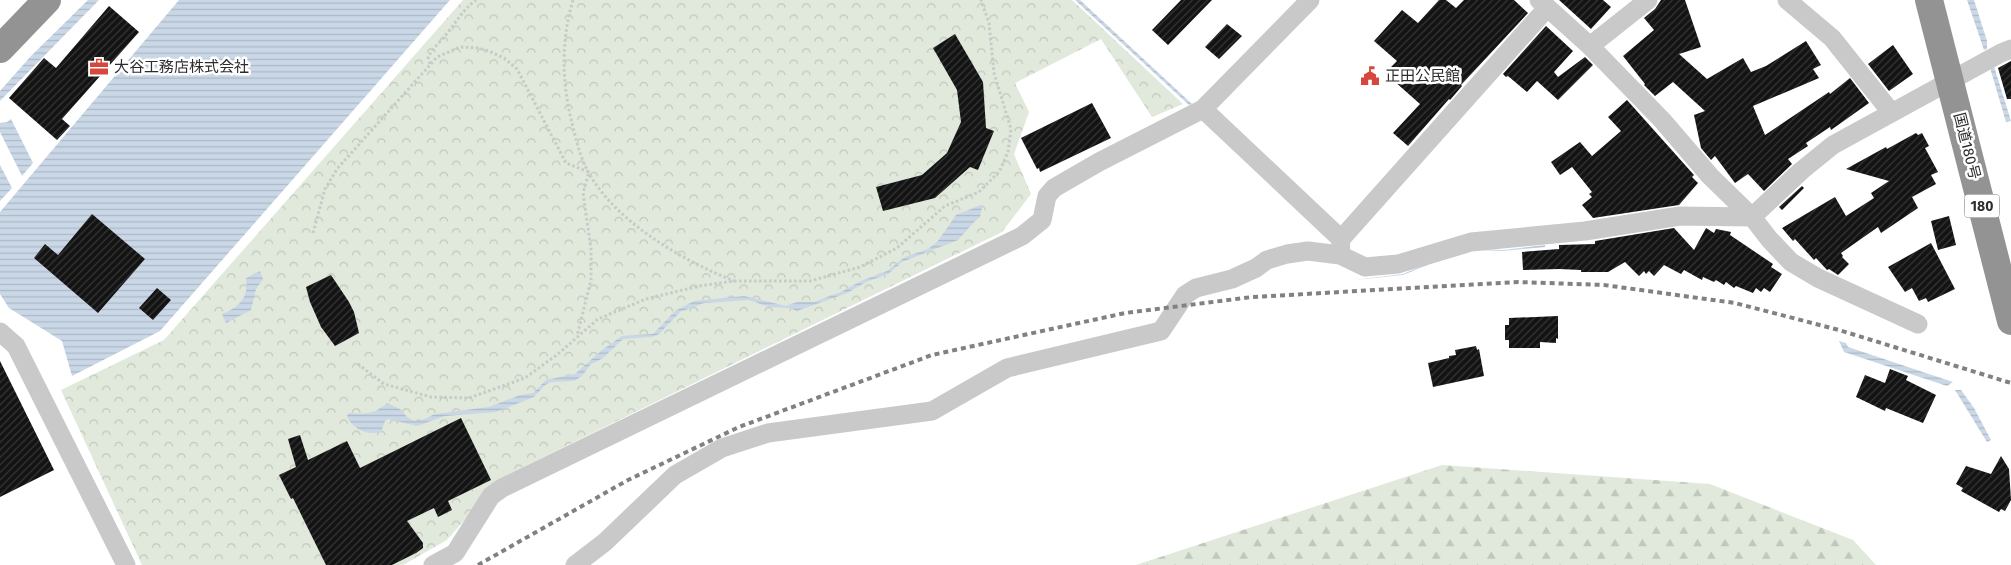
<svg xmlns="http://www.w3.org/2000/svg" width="2011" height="565" font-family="'Fira Sans','Noto Sans JP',sans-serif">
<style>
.forest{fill:url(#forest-firs)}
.park{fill:url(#park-crowns)}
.water{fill:url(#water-rules)}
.building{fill:url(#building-hatch)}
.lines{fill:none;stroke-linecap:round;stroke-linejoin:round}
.path{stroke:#c9c9c9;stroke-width:3;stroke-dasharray:2.5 2.5;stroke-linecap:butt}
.minor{stroke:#c9c9c9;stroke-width:19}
.highway{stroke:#939393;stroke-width:28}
.rail{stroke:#818181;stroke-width:4;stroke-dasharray:5 4;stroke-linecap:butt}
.labels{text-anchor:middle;stroke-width:5;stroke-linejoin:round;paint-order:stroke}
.shield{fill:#fff;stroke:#6b6b6b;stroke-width:1}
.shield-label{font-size:14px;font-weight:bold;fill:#2c2c2c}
.poi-label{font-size:15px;fill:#2c2c2c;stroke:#fff;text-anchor:start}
.street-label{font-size:15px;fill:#2c2c2c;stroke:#fff}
</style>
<defs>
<pattern id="forest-firs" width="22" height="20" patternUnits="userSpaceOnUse" patternTransform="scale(1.25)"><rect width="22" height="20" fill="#e0e9db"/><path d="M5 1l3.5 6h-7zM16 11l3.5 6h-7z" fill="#c0c8bc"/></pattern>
<pattern id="park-crowns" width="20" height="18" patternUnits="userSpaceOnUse" patternTransform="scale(1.25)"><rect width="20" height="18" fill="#e0e9db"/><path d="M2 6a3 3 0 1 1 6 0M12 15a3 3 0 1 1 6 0" fill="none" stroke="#c0c8bc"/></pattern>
<pattern id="water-rules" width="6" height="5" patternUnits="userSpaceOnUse" patternTransform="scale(1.25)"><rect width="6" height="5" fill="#c9d7e7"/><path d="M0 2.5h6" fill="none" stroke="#adb9c6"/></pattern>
<pattern id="building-hatch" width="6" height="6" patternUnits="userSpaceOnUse" patternTransform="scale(1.25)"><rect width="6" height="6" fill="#131313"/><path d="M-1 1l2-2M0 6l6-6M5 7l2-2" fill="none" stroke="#363636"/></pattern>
</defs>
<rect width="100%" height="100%" fill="#fff"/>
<path class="forest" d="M1442,465L1710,484L1853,540L1876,565H1136Z"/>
<path class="park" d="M463,0H1072L1183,104L1152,117L1101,39L1015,83L1029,112L1014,154L1031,194L1002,232L501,478L447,540L403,565H142L61,390L164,340Z"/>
<path class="water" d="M88,0H99L0,101V91L31,56Z
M179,0H450L160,331L72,376L62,341L9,308L0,294V212Z
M1075,0H1080L1192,104L1189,105Z
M1967,0H1974L1987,41V49L1984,50Z
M1992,60L2011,121L2006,122L1988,61Z
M11,119L33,163L22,176L0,132V123L7,122Z
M0,165L12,188L0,201Z
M981,205L982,207L980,217L974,222L958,240L902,262L888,274L866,282L847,293L797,311L790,308L769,307L749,300L704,303L680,312L659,334L652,337L623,339L603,358L590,365L582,376L574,381L551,382L545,385L534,397L496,412L445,416L417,426L388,419L385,421L381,432C368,436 352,429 347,416L349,413C364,414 375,415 387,403L400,409L407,417L414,421H420L435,414L489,407L520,395L533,393L546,380L575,374L602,350L622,336L653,334L675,311L694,301L744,296L786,306L797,302H814L841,292L861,281L887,271L905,257L928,249L938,241L956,215Z
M1545,245V247L1503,251L1474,250L1437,261L1403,275L1354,280L1403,274L1451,254L1481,249L1503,250Z
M260,271L263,279L256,289L251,310L226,323L222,314C239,307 249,298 246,278Z
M1839,341L1846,343L1848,347L1953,382L1947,386L1844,352Z
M1955,390H1961L1974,408L1991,440L1987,442Z"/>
<path class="building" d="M1181,0H1212L1168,45L1152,30Z
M1439,0H1446L1456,8L1464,0H1514L1528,13L1461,85L1462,86L1450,100L1449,99L1408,146L1393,133L1420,104L1385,73L1397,61L1374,41L1402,10L1418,23Z
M1559,0H1603L1611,7L1591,29Z
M1661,0H1685L1701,47L1679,54L1707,79L1743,58L1751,72L1766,66L1806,41L1821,65L1813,69L1819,78L1753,106L1765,135L1829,92L1830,94L1850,78L1869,103L1831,130L1830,127L1806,143L1808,146L1788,159L1792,164L1764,191L1748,174L1735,183L1715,156L1711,160L1701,148L1694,115L1705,111L1673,82L1655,96L1644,85L1645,84L1623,56L1654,30L1644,18L1655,9Z
M109,6L139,32L62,119L70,126L57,140L9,98L44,58L56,68Z
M1227,24L1242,36L1219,59L1205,47Z
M1546,26L1573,51L1554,72L1558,77L1585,57L1593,65L1558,100L1537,81L1527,92L1508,76L1506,77L1503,74Z
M955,34L983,82L986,128L994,131L978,170L970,167L935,198L883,211L876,187L922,175L947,153L961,122L957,90L933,48Z
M1893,45L1913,74L1889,91L1868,64Z
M2011,61V99H2007L1998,68Z
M1627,100L1694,175L1692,177L1698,183L1679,205L1593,218L1582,205L1592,197L1589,194L1592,192L1572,167L1560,175L1551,162L1580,142L1592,156L1621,131L1608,117Z
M1092,103L1111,138L1040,172L1039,168L1037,169L1021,138Z
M1916,133L1918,135L1922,133L1929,146L1925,148L1938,172L1931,175L1936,184L1912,197L1918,208L1881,233L1878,227L1841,253L1843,256L1842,257L1849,264L1838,275L1829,269L1827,270L1816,258L1814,260L1795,239L1793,241L1782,228L1835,197L1846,216L1874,198L1871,193L1889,181L1846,169L1886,147L1887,149Z
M1802,186L1804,188L1782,210L1779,207Z
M92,214L145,259L98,313L34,258L45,244L58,255Z
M1949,216L1956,245L1938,250L1931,221Z
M1674,228L1694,250L1706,228L1714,233L1716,229L1731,232L1730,235L1773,264L1771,267L1782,274L1770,292L1764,288L1761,292L1756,288L1753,293L1736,286L1734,288L1726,282L1724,285L1716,280L1714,282L1703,277L1702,280L1684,270L1681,274L1664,265L1654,276L1649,271L1646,274L1644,271L1639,276L1625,262L1608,272H1581V270L1559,269L1523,270L1522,252L1559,249V245L1595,244V241Z
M1931,243L1955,289L1928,302L1926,298L1919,301L1912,288L1905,292L1888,267Z
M331,275L349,302L354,312L359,333L335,346L321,327L310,302L306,287Z
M157,288L171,300L153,320L139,308Z
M1558,316V339L1556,338V343L1540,342V348H1509V340H1505V325H1509V318Z
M1476,346L1477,350L1479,349L1484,376L1433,387L1428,363L1449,358V356L1456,355L1455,350Z
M0,361L54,470L0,497Z
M1890,369L1908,376L1906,380L1936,395L1923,423L1886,408L1885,411L1856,397L1865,375L1885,383Z
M461,418L491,480L448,501L452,510L438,517L434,508L407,521L423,543V548L416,553L392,565H326L293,498L291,499L279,475L296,467L288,439L300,435L308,460L347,441L360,468Z
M2001,456L2009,469L2011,500L2005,511L2001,509L1999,512L1961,491L1963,488L1956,484L1966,466L1991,474Z"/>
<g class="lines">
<path class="path" d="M573,0C560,44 562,87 574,131C578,148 583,165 593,180C623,226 684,261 734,281
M430,64L428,57C434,47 442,40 449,31C458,19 464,9 476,0
M313,233L325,189L337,169L437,57L460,47L478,48L489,51L504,58L517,69L566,163L589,172L583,193L591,249V280L577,336
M358,364L384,384L431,397L469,398L525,378L558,354L598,319L646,299L699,286L734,281H810L860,267L897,248L945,206L979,192L999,172L1008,152L1011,129L994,73L989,23L981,0"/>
<path class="minor" d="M1539,0L1590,46L1662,120L1710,176L1752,217L1770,240L1791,262L1818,278L1918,324
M1787,0L1832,38L1891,112
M1590,46L1648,0
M1203,109L1341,239
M1340,255L1341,239L1547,8
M0,332L16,346L126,565
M433,565L455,553L491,496L502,488L1022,236L1042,220L1047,196L1054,188L1099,162L1203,109L1310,0
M575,565L605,542L675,475L722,448L768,433L932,411L1007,368L1161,331L1185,295L1196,288L1232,279L1256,268L1267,260L1287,254L1308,251L1340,255L1365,267L1398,264L1471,242L1585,231L1680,216L1752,217L1801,171L1833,145L2001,53L2011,49"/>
<path class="highway" d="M1929,0L2011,321
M0,49L47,0"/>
<path class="rail" d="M478,565L628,480L739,427L932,355L1125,313L1252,297L1518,282L1604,285L1735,303L1839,330L2011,383"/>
</g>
<defs>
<g id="office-bare" transform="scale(1.5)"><path d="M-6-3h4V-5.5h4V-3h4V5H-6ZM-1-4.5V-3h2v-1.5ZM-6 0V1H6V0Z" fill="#d5483d" stroke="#fff" stroke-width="2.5" paint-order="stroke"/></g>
<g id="civic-bare" transform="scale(1.5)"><path d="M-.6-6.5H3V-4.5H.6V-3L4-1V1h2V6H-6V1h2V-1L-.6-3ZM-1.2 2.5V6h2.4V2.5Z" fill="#d5483d" stroke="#fff" stroke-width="2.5" paint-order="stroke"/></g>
</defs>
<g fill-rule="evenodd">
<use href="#office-bare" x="99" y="67"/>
<use href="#civic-bare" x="1370" y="76"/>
</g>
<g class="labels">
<rect class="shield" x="1964.5" y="194.5" width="35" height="23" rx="4"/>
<g class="shield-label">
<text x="1982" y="211">180</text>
</g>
<g class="poi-label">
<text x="114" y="72">大谷工務店株式会社</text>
<text x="1385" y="81">正田公民館</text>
</g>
<g class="street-label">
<text transform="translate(1967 146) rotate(76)" y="5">国道180号</text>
</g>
</g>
</svg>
